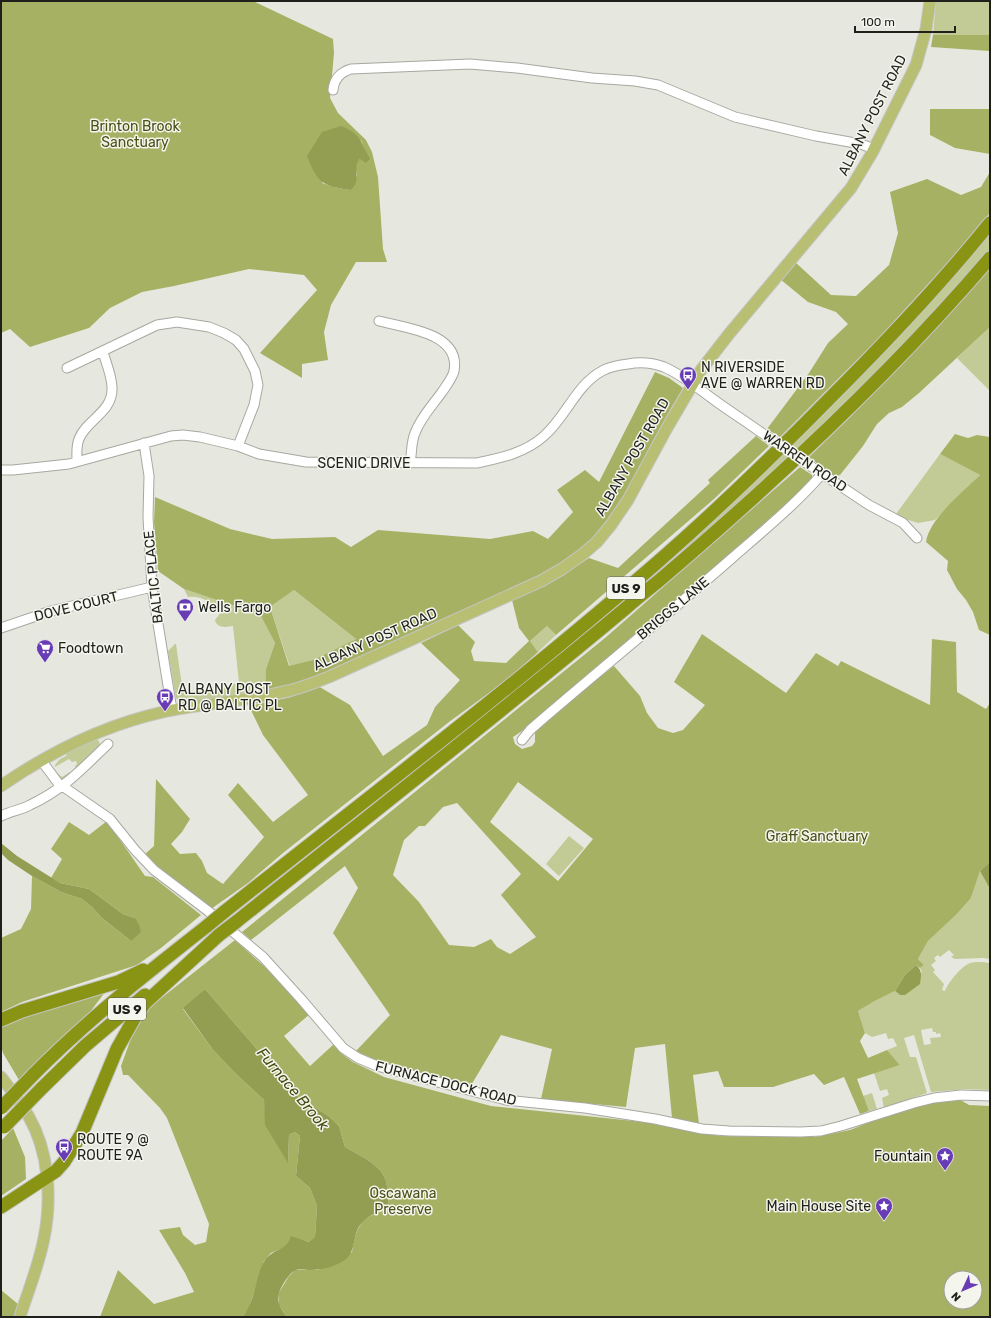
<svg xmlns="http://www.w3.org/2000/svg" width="991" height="1318" font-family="Rubik,sans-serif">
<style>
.green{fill:#c2ca95;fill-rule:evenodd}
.forest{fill:#a7b164;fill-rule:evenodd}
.water{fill:#949e52}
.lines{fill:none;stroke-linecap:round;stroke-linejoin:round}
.minor-casing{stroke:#a7a8a0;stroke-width:11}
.major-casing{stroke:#c5c5c4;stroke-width:13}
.highway-casing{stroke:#c5c5c4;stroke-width:15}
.minor{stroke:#fff;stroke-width:9}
.major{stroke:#b8bf72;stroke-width:11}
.highway{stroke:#899414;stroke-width:13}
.minor-bridge-casing{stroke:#a7a8a0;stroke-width:11;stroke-linecap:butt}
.highway-bridge-casing{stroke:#c5c5c4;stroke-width:15;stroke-linecap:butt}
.minor-bridge{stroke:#fff;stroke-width:9}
.highway-bridge{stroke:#899414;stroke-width:13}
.labels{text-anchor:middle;stroke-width:3;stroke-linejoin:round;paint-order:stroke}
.shield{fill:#f4f5ec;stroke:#5f5f5a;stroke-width:1}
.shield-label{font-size:13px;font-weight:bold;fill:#1f1f1c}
.street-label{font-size:14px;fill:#1f1f1c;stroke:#f4f5ec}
.park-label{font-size:14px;fill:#4a5017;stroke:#f4f5ec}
.poi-label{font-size:14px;fill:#1f1f1c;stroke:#f4f5ec;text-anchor:start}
.water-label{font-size:15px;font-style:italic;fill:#454a10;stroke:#f4f5ec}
</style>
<rect width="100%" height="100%" fill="#e6e8df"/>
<path class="green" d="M936,1H990V35H933Z
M990,231V252L972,273L840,409L682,555L680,552L733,502Z
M990,327V391L957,358Z
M940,454L980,475L935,520L918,523L905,519L896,514Z
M184,589L260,613L275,643L266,669L265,691L185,703H179L176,698L168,651L175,644H176L183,693L239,683L233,626C227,627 217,629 215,620L222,611C213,603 201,595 188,597Z
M294,590L356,639L313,660L290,667L270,607Z
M547,626L556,635L538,652L530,641Z
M97,738L101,746L76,769L75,766L77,764L76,761L72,762L69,759L55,767L56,772L62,777L70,772L71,773L64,781C57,778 55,772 55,765L60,759L66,756L67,753Z
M569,836L584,848L559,876L546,864Z
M980,871L990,889V959L983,958L955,959L951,957L954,955L949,950L940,957L938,955L934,958L936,961L931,965L935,970L933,972L944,984L942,990L945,991C947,984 961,967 968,964C974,961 983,962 990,963V1090L965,1089L931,1092L914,1035L904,1038L910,1057H916L927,1093L884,1108L882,1098L889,1095L887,1089L880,1091L874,1073L900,1065L887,1050L897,1046L893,1038L888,1039L886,1033L872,1037L865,1033L858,1011L873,1002L895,991L900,995L922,972L920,968L924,965L918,959L928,941L956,915L971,898ZM932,1028L933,1032H936V1034L940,1033L941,1037L930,1038L931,1044L924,1045L921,1030Z
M872,1093L877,1109L869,1111L863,1096Z"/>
<path class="forest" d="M1,1H253L333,39L334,53L330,98L338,113L366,140L372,152L378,177L383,249L387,262H356L331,305L324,332L328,360L302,364V378L260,353L317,290L304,275L249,269L174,286L142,292L110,308L89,328L30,347L10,329L1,333ZM361,140L369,159H360C355,164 355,168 357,175L350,190L338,188L322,183Z
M933,35H990V51L931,47Z
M930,109H990V154L955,148L930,135Z
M990,172V213L961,248L877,340L780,437L767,429L809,373L828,343L848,324L836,312L808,302L780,279L795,262L831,295L856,296L889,265L898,233L890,192L927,179L961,195L981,187Z
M990,269V327L919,393L902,407L889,413L877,424L863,446L840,475L835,477L809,457C872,397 932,334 990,269Z
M655,372L669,378L683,388C669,411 656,435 644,460C632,483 620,507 604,528C587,550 562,565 538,577L329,672L287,687L265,691L266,669L275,643L260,614L184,589L158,571L154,522L155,497L230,529L272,539L335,537L351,547L378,530L490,539L533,531L548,539L573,512L557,490L585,470L599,482ZM294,590L356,639L313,660L289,666L270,607Z
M955,434L968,438L977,435L990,437V635L979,630L973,612L966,600L957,589L947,570L948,561L926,542C929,519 963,492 980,475L940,454Z
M756,436L769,446L714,499L556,635L547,626L530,641L538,652L508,679L449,722L283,853L248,883L211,909L162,872L144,855L154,846L156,779L190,819L182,832L171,844L180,854L196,853L202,861L207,873L223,884L264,837L228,795L238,783L273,822L308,795L263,735L249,706L291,697L318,686L350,705L383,756L427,725L435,707L460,680L421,643L458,625L475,642L471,651L474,661L506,663L529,641L519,628L512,600L554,580L589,558L618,568L710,483L708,480Z
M800,467L812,475V478L807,485L700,581L528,727L513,737L515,744L522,749L532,746L535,742V730L539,725L614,666L640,696L647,713L658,728L673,733L683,730L705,705L674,682L702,634L786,693L816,653L838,666L841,661L930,705L932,639L956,642L957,692L986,709L990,703V862L980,871L971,898L956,915L928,941L918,959L924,965L920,968L916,965L905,975L895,991L873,1002L858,1011L865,1033L860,1041L868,1058L887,1050L900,1065L857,1079L869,1111L860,1114L844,1077L824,1085L814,1074L773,1087H724L718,1071L693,1075L699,1124L672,1118L665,1044L635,1048L626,1107L541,1099L552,1049L501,1035L470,1087C432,1077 391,1069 356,1051L390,1015L333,933L358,888L345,866L251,940L242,932L605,638ZM518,782L593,839L558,881L490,822ZM457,803L521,874L501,895L536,937L510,954L497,947L491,939L474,947L449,945L419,902L393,875L404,840L419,826H425L443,807Z
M107,821L145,876L153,877L201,915L161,948L137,965L22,1002L1,1012V938L21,929L31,909L32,876L61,892L82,899L92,907L102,918L131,941L135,918L123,914L89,889L60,883L51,878L62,859L51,849L69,822L89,835Z
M235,940L267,969L310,1014L284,1036L310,1066L334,1044L342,1054L353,1062L384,1077L491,1106L643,1122L720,1136L815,1137L850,1130L892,1113L929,1102L959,1099L969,1105L990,1106V1317H287L279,1305L278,1294L289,1276L295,1270H318L352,1252C354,1243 355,1232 361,1224C366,1217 381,1211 389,1207C388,1199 388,1189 386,1181C381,1164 360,1156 345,1147L339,1126L330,1117L297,1096L205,989L183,1009L213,1050L238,1076L264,1100L266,1125L288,1162L289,1135L295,1132L300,1136L296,1176L310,1188L317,1206L315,1237L310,1242L297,1239L284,1248L271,1253L264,1261L249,1308L243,1317H100L118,1270L154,1304L194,1292L185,1273L159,1230L180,1227L183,1235L195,1245L206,1242L209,1224L167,1118L160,1108L128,1075H123L121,1066L133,1033L143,1015L155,1003ZM951,1278H975V1302H951Z
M106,991L90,1012L19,1080L3,1053L1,1046V1027L24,1017Z
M13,1128L25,1157L26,1179L1,1196V1141Z
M1,1290L18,1304L14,1317H1Z"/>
<path class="water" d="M341,126C359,132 362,143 370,159L366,163L360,159C351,168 363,182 350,190C322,186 317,182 307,156L322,132Z
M1,843L17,856L60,883L89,889L123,914L135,918L139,925L141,932L131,941L102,918L92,907L82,899L61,892L32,876L8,860L1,853Z
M990,862V889L980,871Z
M916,965C923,971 921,976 920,984L905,995H900L895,991L905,975Z
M205,989L297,1096L330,1117L339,1126L345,1147C360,1156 381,1164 386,1181C388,1189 388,1199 389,1207C380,1211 369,1215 362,1223C352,1232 357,1250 346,1259C337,1266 323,1270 311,1270C307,1270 300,1269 296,1270C291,1272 288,1277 285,1281C275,1297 276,1302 287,1317H243C248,1309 252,1301 254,1292C257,1282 259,1269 265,1260C274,1248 286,1252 291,1236L309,1242L315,1237L317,1206L310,1188L296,1176L300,1136L295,1132L289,1135L288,1163L265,1125L264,1100L238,1076L213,1050L183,1008Z"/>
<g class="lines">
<g class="minor-casing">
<path id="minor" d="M333,90C334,79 341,72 351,69L470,64L517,68L592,78L635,81L658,85L735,117L816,136L861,144L874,149
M379,321C406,328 461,333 454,371C453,377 446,386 442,392C432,406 421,417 415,433C411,442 412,453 410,463
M67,368L157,325L177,322L209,327L224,333L236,340L244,349L255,371L258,385L254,405L238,446
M144,443L149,476L148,517L152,587L172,710
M77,461C77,454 76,446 79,439C86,420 113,412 112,388C112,376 106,363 103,352
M1,470H13L69,464L171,436L183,435L200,437L238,446L259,454L306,462L477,463C501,458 525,453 544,436C566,417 576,385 602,371C609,367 619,365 628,364C639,362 653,363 664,367C683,375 700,390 717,402C731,412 745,421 759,431
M818,471L869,505L903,523L917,538
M1,628L51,611L152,587
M522,740L530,730L538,723C602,668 667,615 731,559C762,532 795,505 822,474
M41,760L58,783L110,819L135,850L154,870L208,911L263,957L302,1000L343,1048L358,1058L377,1066L506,1100L585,1108L655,1119L702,1129L729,1131L800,1132L821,1131L841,1126L914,1103L934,1098L961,1095L990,1096
M1,816C11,811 21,810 30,805C64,789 82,769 108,744"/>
</g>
<g class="major-casing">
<path id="major" d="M1,786C50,752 105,725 163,712C203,703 243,702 283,692C299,689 314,683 329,677L541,581L562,569L583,554L597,542L611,525L628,500L667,428L701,370L729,334L851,188L872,153L916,65L926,29L930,1
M1,1077C11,1090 21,1102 29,1117C49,1152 52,1199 44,1238C39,1265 28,1291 20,1317"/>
</g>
<g class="highway-casing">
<path id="highway" d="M224,912C368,798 513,687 652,567C713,514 772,457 829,399C885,343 940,285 990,223
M236,922C366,818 498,715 626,608C637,598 649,589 661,579C777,480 891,374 990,258
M1,1020L22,1011L118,982L143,970
M32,1076C86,1021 147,973 207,926
M41,1089L85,1046L145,995
M1,1207L56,1171L64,1162L82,1133L117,1049L135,1017L145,1003L219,935"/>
</g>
<use href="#minor" class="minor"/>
<use href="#major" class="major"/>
<use href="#highway" class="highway"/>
<g class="minor-bridge-casing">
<path id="minor-bridge" d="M759,431L815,469"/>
</g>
<g class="highway-bridge-casing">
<path id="highway-bridge" d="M207,926L224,912
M219,935L236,922
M1,1108L32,1076
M4,1127L41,1089"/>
</g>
<use href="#minor-bridge" class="minor-bridge"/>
<use href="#highway-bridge" class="highway-bridge"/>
</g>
<defs>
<g id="bus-pin" transform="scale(0.9)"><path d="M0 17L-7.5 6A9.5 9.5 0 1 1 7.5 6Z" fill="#673cb4" stroke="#f4f5ec"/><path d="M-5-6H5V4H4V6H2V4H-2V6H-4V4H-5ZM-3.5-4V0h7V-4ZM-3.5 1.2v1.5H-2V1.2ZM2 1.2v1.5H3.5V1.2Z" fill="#fff"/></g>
<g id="bank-pin" transform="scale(0.9)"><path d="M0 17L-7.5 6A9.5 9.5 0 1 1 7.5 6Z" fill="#673cb4" stroke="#f4f5ec"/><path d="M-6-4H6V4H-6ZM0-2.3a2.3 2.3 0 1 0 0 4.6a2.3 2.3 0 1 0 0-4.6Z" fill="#fff"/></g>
<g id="supermarket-pin" transform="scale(0.9)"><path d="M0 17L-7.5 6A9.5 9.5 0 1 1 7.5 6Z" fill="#673cb4" stroke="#f4f5ec"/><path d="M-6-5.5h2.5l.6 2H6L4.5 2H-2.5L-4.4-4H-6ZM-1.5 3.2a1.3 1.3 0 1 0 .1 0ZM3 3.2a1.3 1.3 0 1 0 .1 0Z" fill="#fff"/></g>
<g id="sight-pin" transform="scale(0.9)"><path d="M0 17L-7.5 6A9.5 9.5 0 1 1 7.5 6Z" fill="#673cb4" stroke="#f4f5ec"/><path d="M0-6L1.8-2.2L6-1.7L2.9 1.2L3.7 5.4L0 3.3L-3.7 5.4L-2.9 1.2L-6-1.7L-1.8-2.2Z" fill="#fff"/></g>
</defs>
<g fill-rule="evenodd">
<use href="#bus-pin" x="688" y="375"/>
<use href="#bank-pin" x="185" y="607"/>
<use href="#supermarket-pin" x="45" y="648"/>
<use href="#bus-pin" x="165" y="697"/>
<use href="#bus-pin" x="64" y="1147"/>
<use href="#sight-pin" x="945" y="1156"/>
<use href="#sight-pin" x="884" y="1206"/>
</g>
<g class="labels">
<g class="shield">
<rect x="607" y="577" width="38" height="22" rx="3"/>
<rect x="108" y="998" width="38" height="22" rx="3"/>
</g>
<g class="shield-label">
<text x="626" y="593">US 9</text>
<text x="127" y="1014">US 9</text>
</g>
<g class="street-label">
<text transform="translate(872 115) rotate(-63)" y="5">ALBANY POST ROAD</text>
<text transform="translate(632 457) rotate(-60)" y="5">ALBANY POST ROAD</text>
<text transform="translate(805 461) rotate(34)" y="5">WARREN ROAD</text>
<text x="364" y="468">SCENIC DRIVE</text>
<text transform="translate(153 577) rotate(-96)" y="5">BALTIC PLACE</text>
<text transform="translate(76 606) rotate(-14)" y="5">DOVE COURT</text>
<text transform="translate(673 608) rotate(-40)" y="5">BRIGGS LANE</text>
<text transform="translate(375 639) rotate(-24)" y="5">ALBANY POST ROAD</text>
<text transform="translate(446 1083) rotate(14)" y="5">FURNACE DOCK ROAD</text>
</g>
<g class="park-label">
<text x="135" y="131">Brinton Brook<tspan x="135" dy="16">Sanctuary</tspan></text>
<text x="817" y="841">Graff Sanctuary</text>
<text x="403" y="1198">Oscawana<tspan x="403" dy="16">Preserve</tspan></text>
</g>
<g class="poi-label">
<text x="701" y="372">N RIVERSIDE<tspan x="701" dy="16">AVE @ WARREN RD</tspan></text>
<text x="198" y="612">Wells Fargo</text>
<text x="58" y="653">Foodtown</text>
<text x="178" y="694">ALBANY POST<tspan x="178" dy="16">RD @ BALTIC PL</tspan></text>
<text x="77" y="1144">ROUTE 9 @<tspan x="77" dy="16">ROUTE 9A</tspan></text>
<text x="932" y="1161" text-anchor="end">Fountain</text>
<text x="871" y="1211" text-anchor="end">Main House Site</text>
</g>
<g class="water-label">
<text transform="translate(293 1089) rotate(50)" y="5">Furnace Brook</text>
</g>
</g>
<rect width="991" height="1318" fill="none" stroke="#1f1f1c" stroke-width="4"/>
<g transform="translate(963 1290) rotate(226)"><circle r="19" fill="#f4f5ec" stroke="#9f9f99"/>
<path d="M0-3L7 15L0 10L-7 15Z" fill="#673cb4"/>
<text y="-6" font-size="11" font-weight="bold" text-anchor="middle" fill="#1f1f1c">N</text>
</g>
<path d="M855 26v6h100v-6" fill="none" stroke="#1f1f1c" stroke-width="2"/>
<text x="861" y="26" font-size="12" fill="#1f1f1c" stroke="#f4f5ec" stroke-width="3" paint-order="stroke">100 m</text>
</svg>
